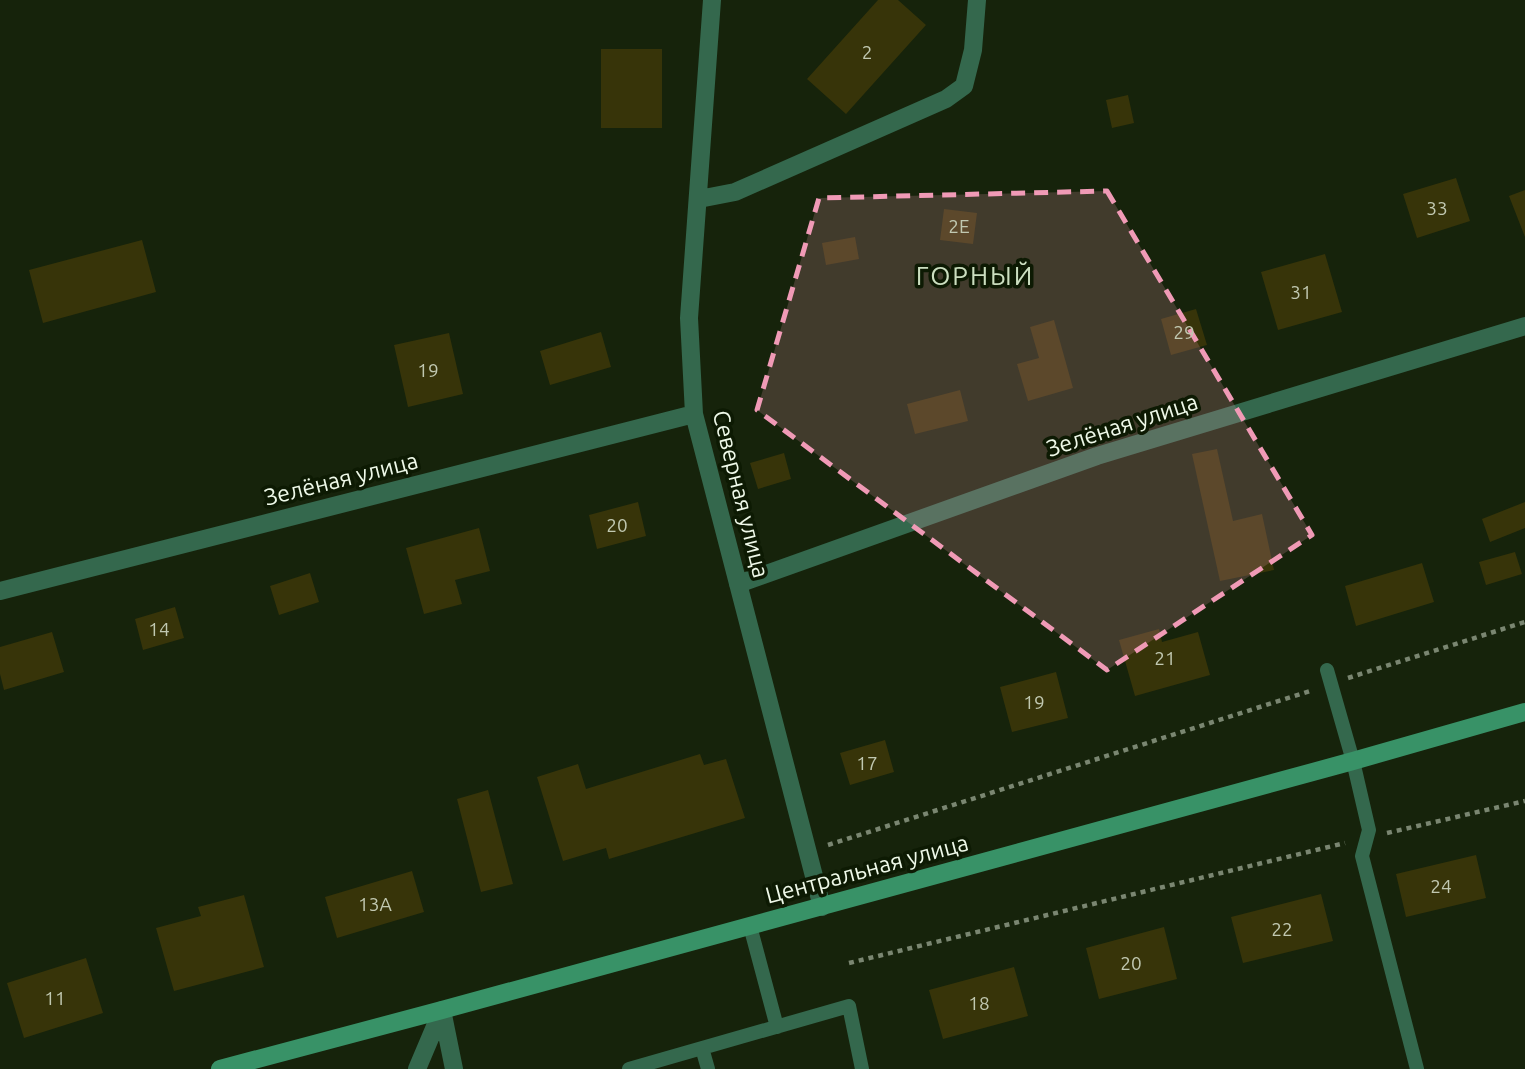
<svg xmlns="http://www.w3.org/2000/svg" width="1525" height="1069" font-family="Ubuntu,sans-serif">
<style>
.building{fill:#373409}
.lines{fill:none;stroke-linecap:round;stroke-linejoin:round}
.path{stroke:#7a8671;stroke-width:4.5;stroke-dasharray:5 5;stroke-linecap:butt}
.lane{stroke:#34684d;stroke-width:14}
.street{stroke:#34684d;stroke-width:18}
.secondary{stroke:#389267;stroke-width:18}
.marked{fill:#f09ab6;fill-opacity:0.2;stroke:#f09ab6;stroke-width:5;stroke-dasharray:14 9;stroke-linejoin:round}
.labels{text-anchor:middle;stroke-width:7;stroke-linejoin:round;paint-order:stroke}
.number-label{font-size:19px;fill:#c1c8b1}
.street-label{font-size:23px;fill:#eff9e9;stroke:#0d1a03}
.quarter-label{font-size:26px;letter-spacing:2px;fill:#cbdebf;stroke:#0d1a03}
</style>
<rect width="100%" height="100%" fill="#16230b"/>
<path class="building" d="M878,0H898L926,25L846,114L807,79Z
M601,49H662V128H601Z
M1128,95L1134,123L1112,128L1106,100Z
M1456,178L1470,221L1417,238L1403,194Z
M1525,190V237L1509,196Z
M944,209L977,213L973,244L940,240Z
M855,237L859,259L826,265L822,243Z
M142,240L156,292L43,323L29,270Z
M1325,254L1342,312L1278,330L1261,272Z
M1196,309L1207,345L1171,355L1161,319Z
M1054,320L1073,388L1028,401L1017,364L1039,358L1030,327Z
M601,332L611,367L550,385L540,351Z
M449,333L463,394L408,407L394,345Z
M960,390L968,421L915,434L907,404Z
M1217,449L1233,521L1262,514L1274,570L1220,581L1192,454Z
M784,453L791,479L758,489L750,463Z
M638,502L646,536L597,549L589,515Z
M1525,502V528L1490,542L1482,519Z
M479,528L490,571L455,580L462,604L424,614L406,548Z
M1515,552L1522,574L1486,585L1479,562Z
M1422,563L1434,602L1356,626L1345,586Z
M310,573L319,602L279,615L270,586Z
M175,607L184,638L143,650L135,619Z
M1159,629L1162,642L1198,632L1210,675L1135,696L1119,640Z
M52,632L64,672L4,690L0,674V647Z
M1056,672L1068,718L1012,732L1000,687Z
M885,740L894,772L850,785L840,753Z
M700,754L704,765L726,759L745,818L609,859L606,848L563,861L537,777L578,764L586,789Z
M488,790L513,884L481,892L457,799Z
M1476,855L1486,898L1406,917L1396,874Z
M412,871L424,912L337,938L325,897Z
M1321,894L1333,941L1243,963L1231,917Z
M244,895L264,967L174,991L156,928L201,916L198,907Z
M1164,927L1177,979L1099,999L1086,948Z
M86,958L103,1013L24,1038L7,983Z
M1014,967L1028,1016L943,1039L929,990Z"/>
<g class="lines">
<path class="path" d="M1348,678L1525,622
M1387,833L1525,801
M828,845L1313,690
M849,963L1345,843"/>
<path class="lane" d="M1327,670L1353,761L1369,830L1362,856L1417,1069
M750,926L777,1027
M702,1048L708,1069
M629,1069L849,1006L862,1069"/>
<path class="street" d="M712,0L689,318L694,414L822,907
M699,199L735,192L946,99L964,86L973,50L977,0
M738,584L1097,456L1525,326
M0,591L694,414
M442,1010L454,1069
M417,1069L442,1010"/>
<path class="secondary" d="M220,1069L442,1010L1353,761L1525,712"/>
</g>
<path class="marked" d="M1107,191L1312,535L1107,670L757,410L819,198Z"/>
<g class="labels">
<g class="number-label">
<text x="867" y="59">2</text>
<text x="1437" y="215">33</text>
<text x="959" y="233">2Е</text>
<text x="1301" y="299">31</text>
<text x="1184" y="339">29</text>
<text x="428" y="377">19</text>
<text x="617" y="532">20</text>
<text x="159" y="636">14</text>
<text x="1165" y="665">21</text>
<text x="1034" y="709">19</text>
<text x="867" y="770">17</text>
<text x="1441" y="893">24</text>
<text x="375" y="911">13А</text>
<text x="1282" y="936">22</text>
<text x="1131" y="970">20</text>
<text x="55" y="1005">11</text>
<text x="979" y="1010">18</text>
</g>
<g class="street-label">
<text transform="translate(1122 425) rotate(-18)" y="8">Зелёная улица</text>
<text transform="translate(341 479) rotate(-14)" y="8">Зелёная улица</text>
<text transform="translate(741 494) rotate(76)" y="8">Северная улица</text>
<text transform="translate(867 869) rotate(-15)" y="8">Центральная улица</text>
</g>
<g class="quarter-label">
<text x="975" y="285">ГОРНЫЙ</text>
</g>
</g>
</svg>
